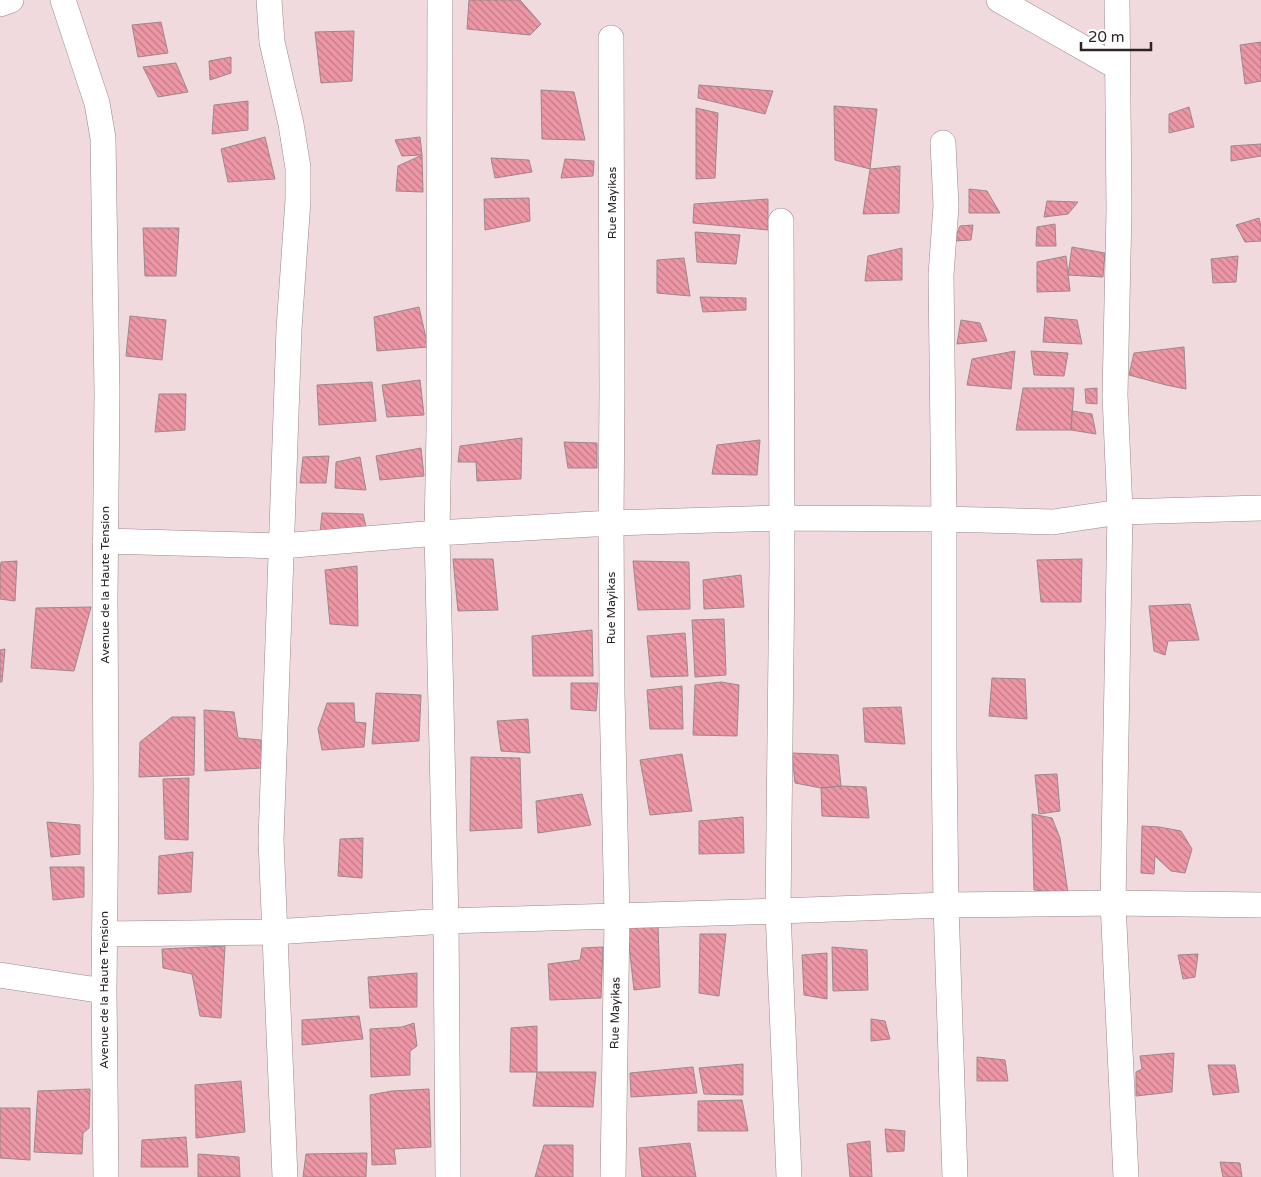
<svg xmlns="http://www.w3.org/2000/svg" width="1261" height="1177" font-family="'Varela Round',sans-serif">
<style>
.building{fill:url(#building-back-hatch);stroke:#9d888b}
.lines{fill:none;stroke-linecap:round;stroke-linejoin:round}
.street-casing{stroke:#9c878a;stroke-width:26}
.street{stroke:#fff;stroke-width:25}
.labels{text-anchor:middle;stroke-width:4;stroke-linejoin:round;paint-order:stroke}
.street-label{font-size:12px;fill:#2c2425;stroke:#fff}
</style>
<defs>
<pattern id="building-back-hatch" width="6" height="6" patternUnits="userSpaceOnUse" patternTransform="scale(1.25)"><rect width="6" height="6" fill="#ed96a6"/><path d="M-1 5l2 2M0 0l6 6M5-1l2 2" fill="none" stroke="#c07a87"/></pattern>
</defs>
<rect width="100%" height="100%" fill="#f1dadd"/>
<path class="building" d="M469,0H520L541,24L530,35L467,29Z
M161,22L168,53L138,57L132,25Z
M354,31L352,81L321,83L315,32Z
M1261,42V81L1245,84L1240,45Z
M231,57V73L210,80L209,61Z
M176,63L188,92L158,97L143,67Z
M699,85L773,91L765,114L698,98Z
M541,90L574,92L585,140L542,139Z
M248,101V130L212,134L214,105Z
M834,106L877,109L870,169L835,160Z
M1189,107L1194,127L1169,133V114Z
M696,108L718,113L715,178L696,179Z
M265,137L275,179L228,182L221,149Z
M420,137L422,155L402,156L395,140Z
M1261,144V156L1231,161V146Z
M422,155L423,192L396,191L398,166Z
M491,158L529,160L532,172L495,178Z
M565,159L594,161L593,176L561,178Z
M900,166L899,213L863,214L870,169Z
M969,189L987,191L1000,213H969Z
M529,198L530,221L485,230L484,199Z
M768,199V230L693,223L694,204Z
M1047,201L1078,202L1068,214L1044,217Z
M1259,218L1261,226V241L1245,242L1236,225Z
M1055,224L1056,246H1036L1037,227Z
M973,225L971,240L954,241L960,226Z
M143,228H179L176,276H145Z
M695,232L740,235L736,264L697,262Z
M1072,247L1105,253L1103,277L1068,275Z
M902,248V280L865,281L868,256Z
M1066,256L1070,291L1037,292V262Z
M1238,256L1236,282L1213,283L1211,259Z
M684,258L690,296L657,293V260Z
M700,297L746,298V310L703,312Z
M419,307L428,347L377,351L374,317Z
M130,316L166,320L162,360L126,356Z
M1045,317L1077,320L1082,344L1043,342Z
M961,320L980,323L987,341L957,344Z
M1184,347L1186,389L1166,385L1129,375L1134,353Z
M1015,351L1011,389L967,385L972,359Z
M1031,351L1068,353L1064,376L1034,375Z
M420,380L424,415L387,417L382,385Z
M372,382L376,421L319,425L317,385Z
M1023,388H1074L1071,430H1016Z
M1097,388V404L1086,403L1085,389Z
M159,394H186L185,430L155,432Z
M1072,411L1092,414L1096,434L1071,430Z
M522,438L521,479L477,481L476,462H458L460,446Z
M760,440L757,475L712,474L717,445Z
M564,442L597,443V468H568Z
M421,448L424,476L380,480L376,456Z
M329,456L326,483H300L303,457Z
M360,457L366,490L335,488L336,462Z
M322,513L363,514L367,531L320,533Z
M453,559H493L498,610L458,611Z
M1082,559L1081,602H1041L1037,560Z
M17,561L15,601L0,599V570L1,562Z
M633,561L689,562L690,609L638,610Z
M357,566L358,626L330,624L325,570Z
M741,575L744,607L704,609L703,580Z
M1190,604L1199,640L1168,641L1165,655L1154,651L1149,606Z
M91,607L74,671L31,668L36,608Z
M724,619L726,675L695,677L692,620Z
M592,630L593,676H533L532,636Z
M685,633L688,676L651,677L647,636Z
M5,649L2,682H0V650Z
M992,678L1025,679L1027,719L989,716Z
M721,682L739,685L737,736L693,735L695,685Z
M571,683H598L596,711L571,709Z
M682,686L683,729H650L647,690Z
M376,693L421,695L419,741L372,744Z
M327,703H354L355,722L366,723L364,747L322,750L318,729Z
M901,707L905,744L865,742L863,708Z
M204,710L234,712L238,738L261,740L262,768L205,771Z
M172,717H195L194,775L139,777L140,742Z
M528,719L530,753L501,751L497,721Z
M792,753L838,755L841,786L821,788L795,783Z
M682,754L692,811L650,815L640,760Z
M471,757L520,758L522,828L470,831Z
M1057,774L1060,811L1039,814L1035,775Z
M189,778L188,840L165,839L163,779Z
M841,786L866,787L869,818L822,816L821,788Z
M582,794L591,825L538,833L536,801Z
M1032,814L1052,818L1060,838L1068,893L1034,890Z
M743,817L744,853L699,854V821Z
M47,822L80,825V854L51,857Z
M1142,826L1159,827L1181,831L1192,849L1185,873L1171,871L1155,856L1154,874L1141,873Z
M363,838L362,878L338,876L340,839Z
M193,852L191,892L158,894L159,856Z
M50,867H84V897L53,900Z
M658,925L660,987L634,990L627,927Z
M700,934H726L719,996L699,993Z
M225,946L221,1018L200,1016L192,974L163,968L162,949Z
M603,947L601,998L550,1000L548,964L580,960L582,948Z
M832,947L867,950L868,990L833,991Z
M827,953V999L804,995L802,955Z
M1198,954L1195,977L1183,979L1178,955Z
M417,973V1007L370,1008L368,977Z
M359,1016L363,1039L302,1045V1020Z
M871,1019L885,1021L890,1039L871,1041Z
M414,1023L417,1046L410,1051V1075L371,1077L370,1029L402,1027Z
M537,1026V1072H510L511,1028Z
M1174,1053L1172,1092L1136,1096V1072L1142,1069L1140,1056Z
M977,1057L1005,1060L1008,1081H977Z
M743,1064V1095L704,1094L699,1068Z
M1208,1065H1235L1239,1092L1213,1095Z
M693,1067L697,1093L631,1097L630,1073Z
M537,1072H596L593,1107L533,1106Z
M241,1081L245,1132L196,1138L195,1085Z
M90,1089L89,1128L83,1133L82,1154L34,1152L38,1091Z
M429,1089L431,1147L394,1149L396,1164L372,1165L370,1095L392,1091Z
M742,1100L748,1131H698V1101Z
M0,1108H30V1160L0,1158Z
M885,1129L905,1131L904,1151L887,1152Z
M186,1137L188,1167H141L142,1140Z
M870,1141L872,1177H850L847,1144Z
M690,1143L696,1177H642L639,1148Z
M544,1145H573V1177H535Z
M367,1153L366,1177H303L306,1154Z
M198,1154L239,1157L240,1177H198Z
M1220,1162L1240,1163L1242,1177H1223Z"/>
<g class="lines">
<g class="street-casing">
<path id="street" d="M63,0L97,103L103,138L107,392L105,598L106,790L104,991L106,1177
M269,0L272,42L291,124L298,168V200L289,329L271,840L285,1177
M440,0L439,431L437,533L446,921L448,1177
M999,0L1117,67
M1117,0L1119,210L1115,395L1120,512L1113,903L1126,1177
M0,4L11,0
M611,38L612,391L611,523L612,693L617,916L613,1177
M943,143L946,206L941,275L944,519V749L946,905L955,1177
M781,221L782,565L778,911L789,1177
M105,541L282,546L437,533L611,523L781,518L944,519L1053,522L1120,512L1261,508
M104,934L274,932L446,921L778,911L946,905L1113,903L1261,905
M0,975L104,991"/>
</g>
<use href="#street" class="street"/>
</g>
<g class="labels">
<g class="street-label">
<text transform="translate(612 203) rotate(-90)" y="4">Rue Mayikas</text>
<text transform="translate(105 585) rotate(-90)" y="4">Avenue de la Haute Tension</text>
<text transform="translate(611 608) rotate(-90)" y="4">Rue Mayikas</text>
<text transform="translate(104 990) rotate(-90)" y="4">Avenue de la Haute Tension</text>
<text transform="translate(615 1013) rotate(-89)" y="4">Rue Mayikas</text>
</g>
</g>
<path d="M1081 42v8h70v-8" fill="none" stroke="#2c2425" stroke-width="2.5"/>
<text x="1088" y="42" font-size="15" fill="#2c2425" stroke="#ffffff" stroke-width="4" paint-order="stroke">20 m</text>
</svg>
